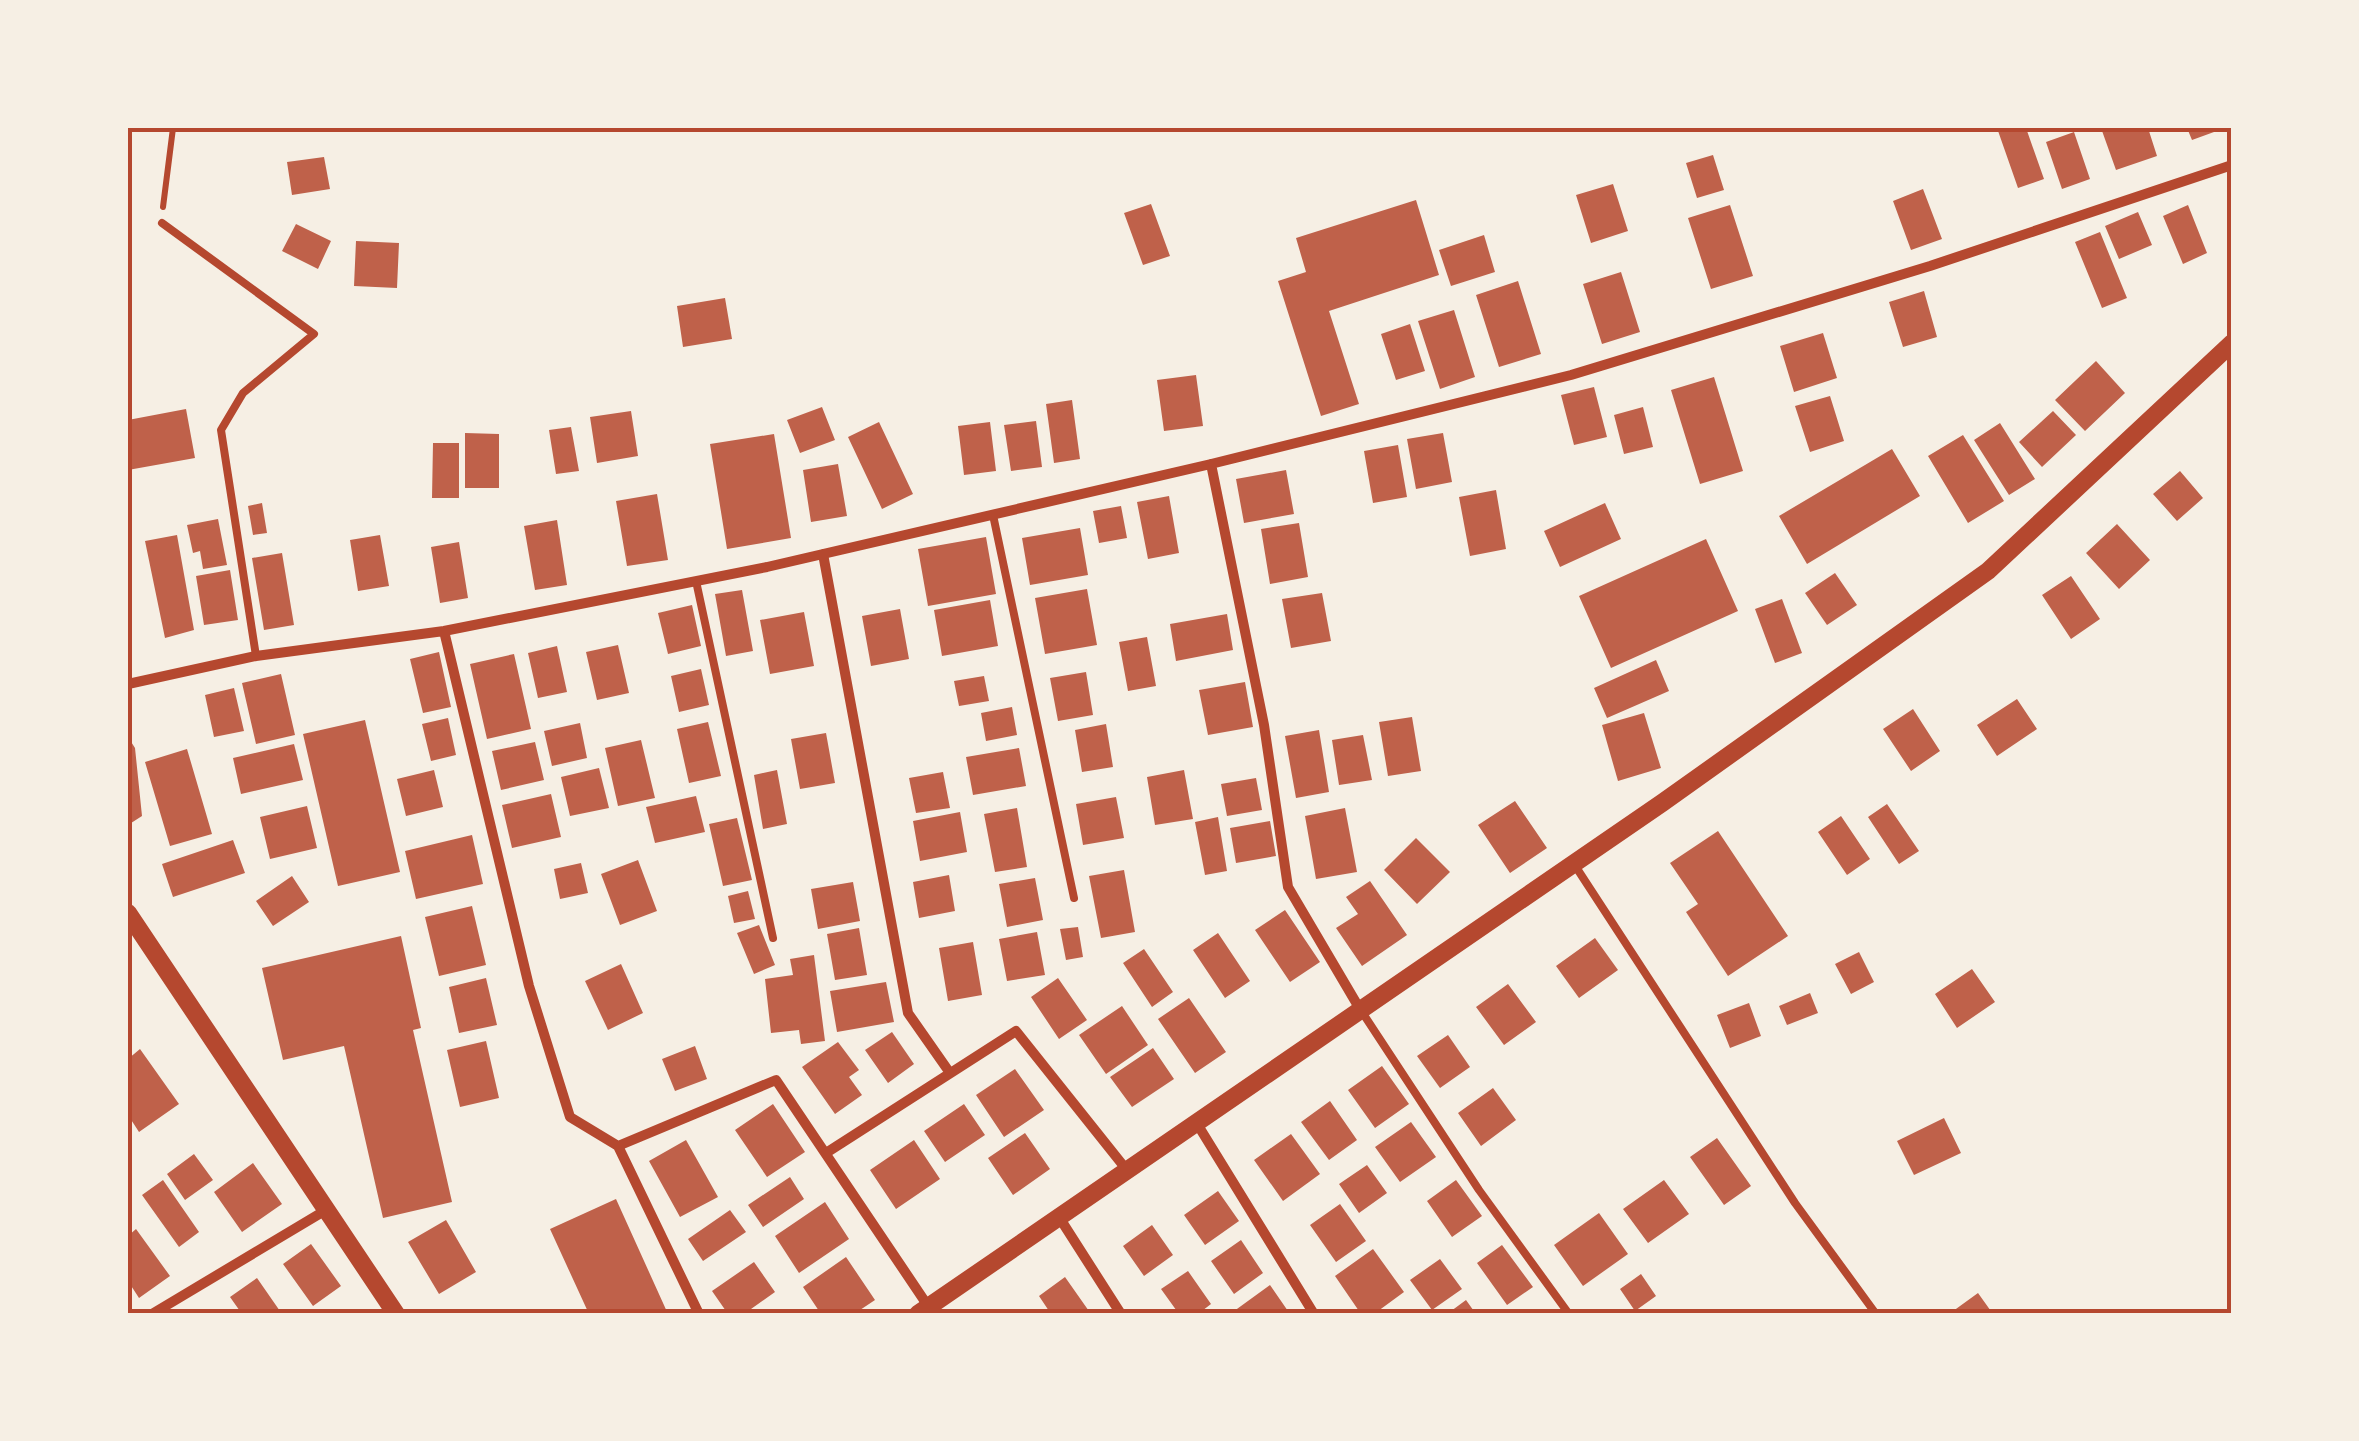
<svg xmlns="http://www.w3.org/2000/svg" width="2359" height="1441" font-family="'Asap Condensed',sans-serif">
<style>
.building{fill:#bf614a}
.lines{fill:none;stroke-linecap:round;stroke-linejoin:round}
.path{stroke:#b5482f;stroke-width:6}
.service{stroke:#b5482f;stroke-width:8}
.minor{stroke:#b5482f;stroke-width:10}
.tertiary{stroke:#b5482f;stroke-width:18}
.neatline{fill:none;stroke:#b5482f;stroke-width:4}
</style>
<rect width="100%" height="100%" fill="#f6efe4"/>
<path class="building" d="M1997,128H2026L2044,179L2018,188Z
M2101,128H2148L2157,156L2116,170Z
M2187,128H2225L2192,140Z
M2074,132L2090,179L2062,189L2046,142Z
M1713,155L1724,190L1697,198L1686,163Z
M324,157L330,189L292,195L287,162Z
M1613,184L1628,231L1591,243L1576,195Z
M1923,189L1942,239L1911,250L1893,201Z
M1416,200L1439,275L1329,311L1359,404L1321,416L1278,281L1306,272L1296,238Z
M1151,204L1170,256L1143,265L1124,213Z
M1730,205L1753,276L1711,289L1688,218Z
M2188,205L2207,253L2183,264L2163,216Z
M2138,212L2152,245L2119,259L2105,226Z
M296,224L331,241L318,269L282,251Z
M2100,232L2127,298L2102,308L2075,242Z
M1484,235L1495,272L1451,286L1439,250Z
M356,241L399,243L397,288L354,286Z
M1621,272L1640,332L1602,344L1583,284Z
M1518,281L1541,354L1499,367L1476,295Z
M1924,291L1937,337L1903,347L1889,302Z
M725,298L732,339L683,347L677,306Z
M1454,310L1475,377L1440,389L1418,321Z
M1410,324L1425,371L1396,380L1381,334Z
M1823,333L1837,378L1794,392L1780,346Z
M2096,361L2125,393L2085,431L2055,400Z
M1196,375L1203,426L1164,431L1157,380Z
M1714,377L1743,471L1700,484L1671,390Z
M1594,387L1607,437L1574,445L1561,395Z
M1830,396L1844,441L1810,452L1795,406Z
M1072,400L1080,459L1054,463L1046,404Z
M822,407L835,440L800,453L787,420Z
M1643,407L1653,447L1624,454L1614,415Z
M186,409L195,458L128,470V420Z
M631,411L638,456L597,463L590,417Z
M2053,411L2076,435L2042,467L2019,442Z
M1036,421L1042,467L1011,471L1004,425Z
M879,422L913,494L882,509L848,437Z
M990,422L996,471L964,475L958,426Z
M2000,423L2035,479L2009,495L1974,440Z
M571,427L579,471L556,474L549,430Z
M465,433L499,434V488H465Z
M1443,433L1452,482L1416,489L1407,439Z
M774,434L791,538L727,549L710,444Z
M1963,435L2004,501L1968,523L1928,456Z
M433,443H459V498H432Z
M1398,445L1407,497L1373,503L1364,451Z
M1892,449L1920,496L1807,564L1779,516Z
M838,464L847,516L811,522L803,470Z
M1286,470L1294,514L1244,523L1236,479Z
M2180,471L2203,498L2177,521L2153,494Z
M1496,490L1506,549L1470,556L1459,497Z
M657,494L668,560L627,566L616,501Z
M1169,496L1179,553L1148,559L1137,502Z
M262,503L267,533L253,535L248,506Z
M1605,503L1621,539L1560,567L1544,531Z
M1121,506L1127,538L1099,543L1093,511Z
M218,519L227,565L203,569L200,551L193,553L187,525Z
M557,520L567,585L535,590L524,526Z
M1299,523L1308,577L1270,584L1261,529Z
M2117,524L2150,560L2119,589L2086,553Z
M1080,528L1088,575L1030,585L1022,538Z
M177,535L194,630L165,638L145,541Z
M380,535L389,586L358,591L350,540Z
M986,537L996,594L928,606L918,549Z
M1706,539L1738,611L1611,668L1579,596Z
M459,542L468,598L440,603L431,547Z
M282,553L294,625L264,630L252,558Z
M230,570L238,620L204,625L196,576Z
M1835,573L1857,605L1827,625L1805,593Z
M2071,576L2100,619L2071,639L2042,595Z
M1087,589L1097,645L1045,654L1035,598Z
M742,590L753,651L726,656L715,594Z
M1322,593L1331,641L1291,648L1282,599Z
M1782,599L1802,653L1775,663L1755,609Z
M990,600L998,646L942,656L934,610Z
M692,605L701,646L668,654L658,613Z
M900,609L909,659L871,666L862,616Z
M804,612L814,666L770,674L760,620Z
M1227,614L1233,650L1176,661L1170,624Z
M1147,637L1156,686L1128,691L1119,642Z
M618,645L629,693L597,700L586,652Z
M557,646L567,692L538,698L528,653Z
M439,652L451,707L423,713L410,659Z
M514,654L531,729L487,739L470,664Z
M1656,660L1669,691L1607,718L1594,688Z
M701,669L709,705L679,712L671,676Z
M1086,672L1093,715L1058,721L1050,678Z
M281,674L295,735L256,744L242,683Z
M984,676L989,701L959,706L954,681Z
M1245,682L1253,727L1208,735L1199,690Z
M234,688L244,731L214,737L205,695Z
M2017,699L2037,729L1997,756L1977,725Z
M1012,707L1017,735L986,741L981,713Z
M1913,709L1940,751L1911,771L1883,729Z
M1644,713L1661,768L1618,781L1602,725Z
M1412,717L1421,771L1388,776L1379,722Z
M448,718L456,755L431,761L422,724Z
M365,720L400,872L338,886L303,734Z
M708,722L721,776L689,783L677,729Z
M580,723L587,758L552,766L544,731Z
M1106,724L1113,767L1082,772L1075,730Z
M1319,730L1329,792L1296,798L1285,736Z
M826,733L835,783L800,789L791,739Z
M1363,735L1372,780L1339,785L1332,740Z
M128,737L135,748L142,816L128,825Z
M641,740L655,798L618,806L605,748Z
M535,742L544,780L501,790L492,751Z
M294,744L303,780L241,794L233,758Z
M1019,748L1026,786L973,795L966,757Z
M187,749L212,834L170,846L145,762Z
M599,768L609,808L570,816L561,777Z
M434,770L443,807L406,816L397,779Z
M777,770L787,824L763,829L754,775Z
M1184,770L1193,819L1155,825L1147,777Z
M943,772L950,808L916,813L909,778Z
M1256,778L1262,810L1227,816L1221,784Z
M551,794L561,837L512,848L502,805Z
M696,796L705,832L655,843L646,807Z
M1116,797L1124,838L1083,845L1076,804Z
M1515,801L1547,848L1510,873L1478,825Z
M1887,804L1919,851L1899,864L1868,817Z
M307,806L317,848L270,859L260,817Z
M1017,808L1027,867L995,872L984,814Z
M1345,808L1357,872L1316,879L1305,816Z
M960,812L967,852L920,861L913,821Z
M1841,816L1870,859L1847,875L1818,832Z
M1218,817L1227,871L1205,875L1195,822Z
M737,818L752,880L723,886L709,824Z
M1270,821L1276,856L1236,863L1230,828Z
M1718,831L1788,936L1728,976L1686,912L1698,904L1670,863Z
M472,835L483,884L416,899L405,851Z
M1416,838L1450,872L1417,904L1384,870Z
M233,840L245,873L173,897L162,864Z
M638,860L657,911L620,925L601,874Z
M581,863L588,893L560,899L554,869Z
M1124,870L1135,932L1101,938L1089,876Z
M949,875L955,911L919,918L913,882Z
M292,876L309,902L273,926L256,901Z
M1035,878L1043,920L1007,927L999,884Z
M1370,881L1407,935L1362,966L1336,928L1358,914L1346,897Z
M853,882L860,921L818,929L811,889Z
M748,891L755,919L734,923L728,896Z
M472,906L486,965L439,976L425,917Z
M1285,910L1320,962L1290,982L1255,930Z
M759,925L775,965L754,974L737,933Z
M1078,927L1083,957L1066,960L1060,929Z
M859,928L867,975L835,980L827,934Z
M1037,932L1045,975L1007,981L999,939Z
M1218,933L1250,981L1225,998L1193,950Z
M401,936L421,1028L413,1030L452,1202L383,1218L344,1046L283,1060L262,968Z
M1595,938L1618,970L1579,998L1556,966Z
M973,942L982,995L948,1001L939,948Z
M1144,949L1173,992L1152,1007L1123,963Z
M1859,952L1874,982L1851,994L1835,964Z
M814,955L825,1041L801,1044L799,1030L771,1033L765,979L793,975L790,959Z
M621,964L643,1013L608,1030L585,981Z
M1972,969L1995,1002L1957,1028L1935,994Z
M486,978L497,1025L459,1033L449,987Z
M1058,978L1087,1020L1059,1039L1031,997Z
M886,982L894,1022L837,1032L830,991Z
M1508,984L1536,1022L1504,1045L1476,1007Z
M1810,993L1818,1013L1787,1025L1779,1006Z
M1189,998L1226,1052L1195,1073L1158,1019Z
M1749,1003L1761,1036L1730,1048L1717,1015Z
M1122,1006L1148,1045L1106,1074L1079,1035Z
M892,1032L914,1064L888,1083L865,1050Z
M1448,1035L1470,1067L1440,1088L1417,1056Z
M486,1041L499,1098L460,1107L447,1050Z
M838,1042L859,1070L849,1077L862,1095L835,1114L802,1067Z
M695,1046L707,1079L675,1091L662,1059Z
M1153,1048L1174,1079L1132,1107L1110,1077Z
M140,1049L179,1104L139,1132L128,1115V1059Z
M1382,1066L1409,1104L1375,1128L1348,1090Z
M1015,1069L1044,1110L1004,1137L976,1095Z
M1493,1088L1516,1120L1481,1146L1458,1113Z
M1330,1101L1357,1140L1329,1160L1301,1122Z
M773,1104L805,1152L767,1177L735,1130Z
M964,1104L985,1135L945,1162L924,1131Z
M1944,1118L1961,1153L1914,1175L1897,1141Z
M1411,1122L1436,1157L1400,1182L1375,1147Z
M1025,1133L1050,1169L1013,1195L988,1158Z
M1291,1134L1320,1174L1283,1201L1254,1160Z
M1717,1138L1751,1186L1724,1205L1690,1157Z
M686,1140L718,1197L680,1217L649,1161Z
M914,1140L940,1179L896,1209L870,1170Z
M194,1154L213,1180L185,1200L167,1174Z
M253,1163L282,1204L242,1232L214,1192Z
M1367,1165L1387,1193L1359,1213L1339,1184Z
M790,1177L804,1199L763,1227L748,1205Z
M163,1180L199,1232L179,1247L142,1195Z
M1456,1180L1482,1216L1452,1237L1427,1201Z
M1664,1180L1689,1214L1648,1243L1623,1209Z
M1218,1191L1239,1221L1205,1245L1184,1215Z
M616,1199L668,1314H589L550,1229Z
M825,1202L849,1239L799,1273L775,1236Z
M1340,1204L1366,1241L1336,1262L1310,1225Z
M730,1210L746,1232L703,1261L688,1239Z
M1599,1213L1628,1254L1583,1286L1554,1245Z
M446,1220L476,1272L439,1294L408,1242Z
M1152,1225L1173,1255L1144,1276L1123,1246Z
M136,1229L170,1276L139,1298L128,1281V1236Z
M1241,1240L1263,1273L1234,1294L1211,1261Z
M311,1244L341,1286L313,1306L283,1264Z
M1502,1245L1533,1287L1507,1305L1477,1263Z
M1373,1249L1404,1292L1374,1314H1361L1335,1276Z
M846,1257L875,1300L854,1314H821L803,1287Z
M1440,1259L1462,1289L1432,1310L1410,1280Z
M754,1262L775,1292L744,1314H728L712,1291Z
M1188,1271L1211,1304L1198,1314H1179L1161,1289Z
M1641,1274L1656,1296L1635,1311L1620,1289Z
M1065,1277L1091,1314H1051L1039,1296Z
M257,1278L282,1314H242L230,1297Z
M1270,1285L1290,1314H1230Z
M1978,1293L1993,1314H1949Z
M1466,1300L1476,1314H1447Z"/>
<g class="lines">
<path class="path" d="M163,207L173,128"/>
<path class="service" d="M162,223L314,334L243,393L221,430L256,656
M993,515L1074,898
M696,581L773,938
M1574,864L1795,1203L1876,1314
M1362,1012L1479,1190L1569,1314"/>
<path class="minor" d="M1211,464L1264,725L1288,887L1361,1011
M823,554L908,1013L950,1073
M444,631L529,986L570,1117L618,1146L699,1314
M128,684L256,656L444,631L767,567L1211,464L1571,375L1930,266L2232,165
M1196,1122L1314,1314
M618,1146L776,1080L930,1309
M826,1153L1016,1031L1126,1169
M1059,1217L1121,1314
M152,1314L326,1210"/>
<path class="tertiary" d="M128,913L396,1314
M918,1314L1662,803L1988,571L2232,343"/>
</g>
<rect width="2359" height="1441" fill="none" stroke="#f6efe4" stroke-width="260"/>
<rect x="130" y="130" width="2099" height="1181" class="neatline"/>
</svg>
